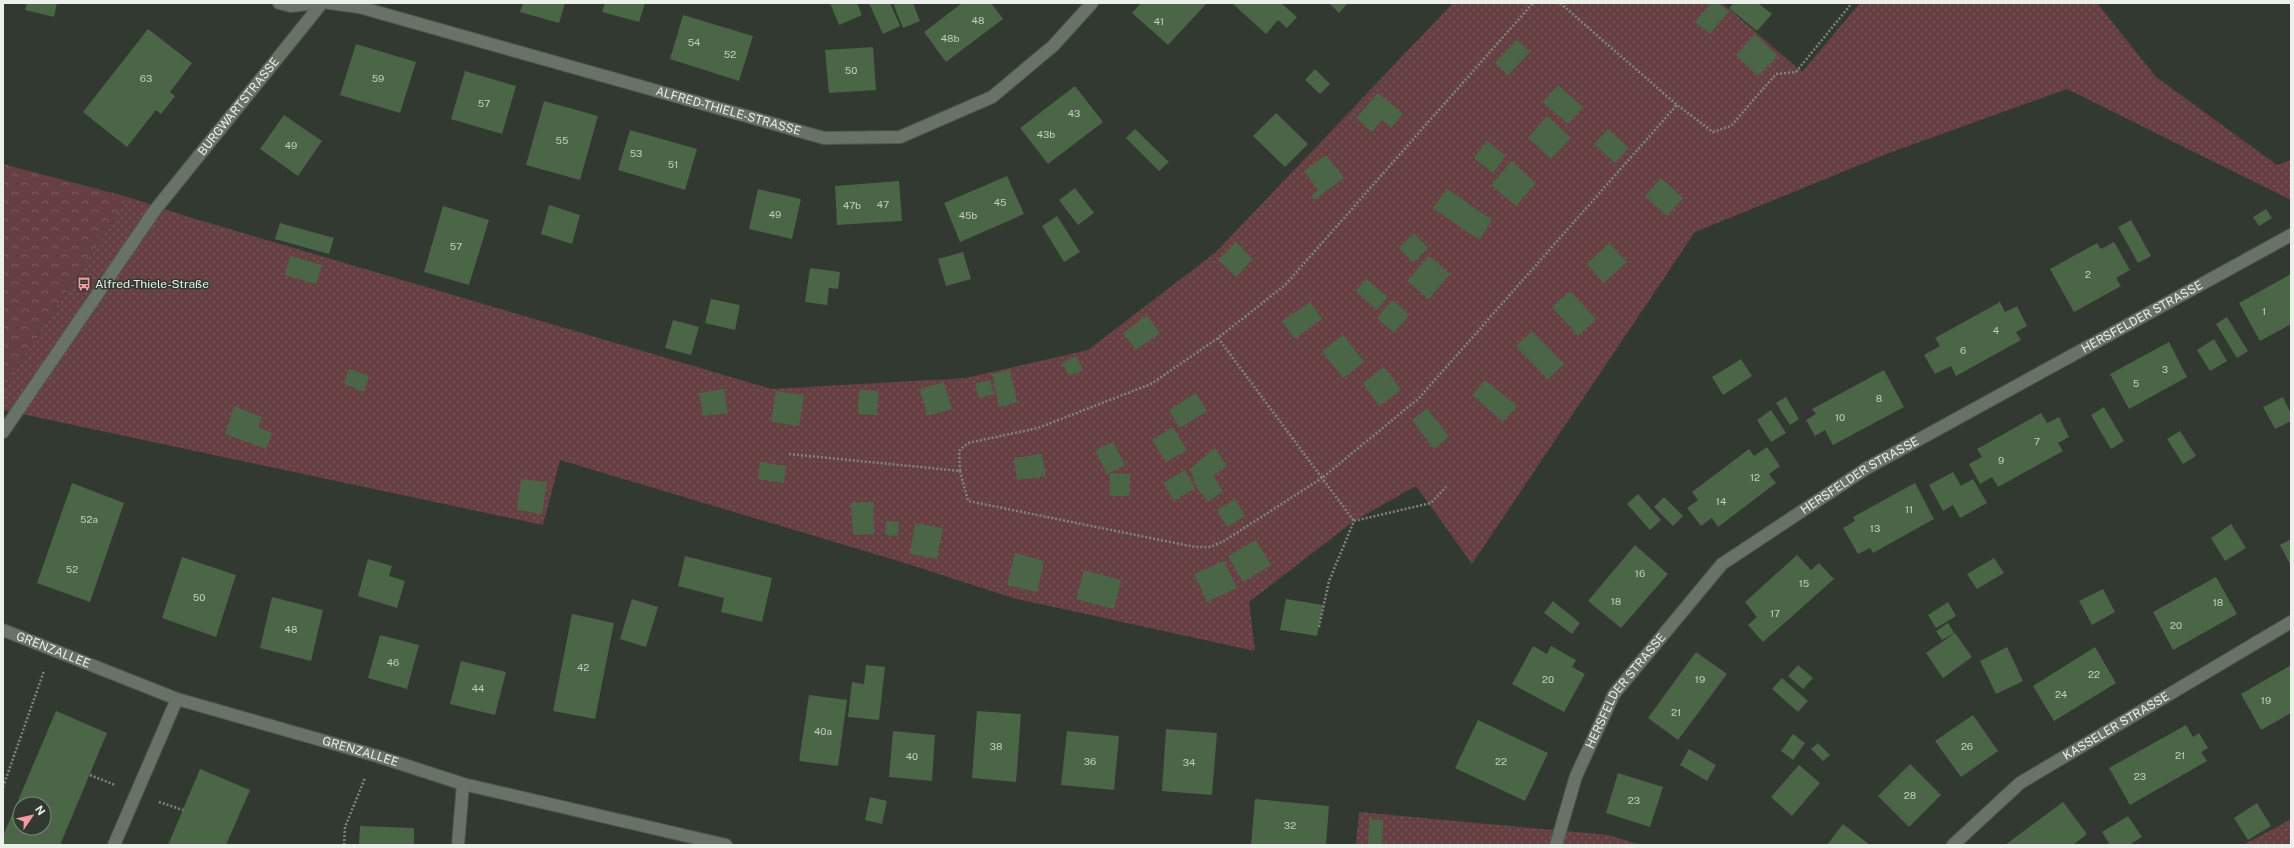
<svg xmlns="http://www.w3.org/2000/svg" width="2294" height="848" font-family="'Public Sans',sans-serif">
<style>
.green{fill:url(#green-dots)}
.forest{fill:url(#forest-crowns)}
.building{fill:#4b6646;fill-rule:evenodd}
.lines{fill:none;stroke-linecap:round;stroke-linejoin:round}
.minor-casing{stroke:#50564f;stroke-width:14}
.path{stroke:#7e857d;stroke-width:2.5;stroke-dasharray:2 2;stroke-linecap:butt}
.minor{stroke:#697267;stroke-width:12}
.labels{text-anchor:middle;stroke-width:3;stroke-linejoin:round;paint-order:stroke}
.number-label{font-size:10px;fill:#c3cec1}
.street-label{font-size:12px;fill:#ebf0ea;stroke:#313930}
.poi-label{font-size:12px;fill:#ebf0ea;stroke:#313930;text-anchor:start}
</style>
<defs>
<pattern id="green-dots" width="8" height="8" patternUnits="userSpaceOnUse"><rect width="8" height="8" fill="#653f42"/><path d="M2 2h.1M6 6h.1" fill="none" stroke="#7b5b5d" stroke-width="1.8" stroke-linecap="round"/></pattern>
<pattern id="forest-crowns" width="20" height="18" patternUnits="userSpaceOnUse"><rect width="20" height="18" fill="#653f42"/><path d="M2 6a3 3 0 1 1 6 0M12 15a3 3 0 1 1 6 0" fill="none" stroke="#7b5b5d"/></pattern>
</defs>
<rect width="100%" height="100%" fill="#313930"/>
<path class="green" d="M1453,3H1722L1802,72L1860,3H2097L2156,77L2277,165L2291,160V200L2067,89L1889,153L1695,232L1472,564L1416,486L1354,521L1249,602L1255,651L1013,598L908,564L560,460L543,525L3,410V389L128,197L192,218L772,389L966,378L1088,350L1216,252Z
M1359,812L1608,835L1641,845H1356Z
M2291,819V845H2243Z"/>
<path class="forest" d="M3,164L128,197L3,389Z"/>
<path class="building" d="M27,3H57L54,17L25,10Z
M523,3H565L559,23L520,12Z
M605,3H645L639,22L602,12Z
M830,3H857L862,15L839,25Z
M869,3H890L900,26L883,34Z
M893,3H913L920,21L903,28Z
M962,3H991L1003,19L946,62L924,32Z
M1141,3H1207L1168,45L1132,13Z
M1234,3H1281L1297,17L1287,28L1278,20L1266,34L1233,4Z
M1329,3H1348L1339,13Z
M1711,3H1718L1729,11L1710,34L1695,22Z
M1734,3H1758L1772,14L1757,31L1729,8Z
M683,15L753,36L739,81L670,59Z
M148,29L192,63L170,92L175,96L161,114L156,110L127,147L83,112Z
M1755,34L1778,56L1758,76L1736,55Z
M1517,40L1530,52L1508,75L1495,63Z
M356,44L416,62L400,113L340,95Z
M873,47L876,90L829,93L825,50Z
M1315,69L1330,84L1320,94L1305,80Z
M465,71L516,86L502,134L451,119Z
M1558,85L1583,107L1568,124L1543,102Z
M1075,86L1103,122L1048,164L1020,128Z
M1378,93L1403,114L1391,128L1382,120L1372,132L1356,118Z
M544,101L598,116L580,180L526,165Z
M1276,113L1308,144L1285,167L1253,136Z
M284,115L322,141L298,176L260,149Z
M1547,116L1571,138L1551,159L1528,138Z
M1135,129L1169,162L1159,171L1126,138Z
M1608,129L1629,148L1615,163L1594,144Z
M630,130L697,149L685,190L618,170Z
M1487,141L1506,156L1493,173L1474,158Z
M1326,155L1344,178L1314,200L1311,196L1318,190L1304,171Z
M1511,161L1536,183L1516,206L1491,185Z
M1007,176L1024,214L960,242L944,203Z
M1661,178L1683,198L1667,216L1645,196Z
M899,181L902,221L837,225L835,186Z
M1075,188L1094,213L1078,225L1059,200Z
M758,189L801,199L792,239L749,229Z
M1447,189L1492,220L1479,240L1433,208Z
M549,205L580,215L572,244L541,234Z
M443,206L489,220L469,285L424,272Z
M2266,209L2272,218L2259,226L2253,217Z
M1057,216L1080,252L1064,262L1042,226Z
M2131,220L2151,256L2138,263L2118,227Z
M280,223L334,238L329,254L275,239Z
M1414,233L1428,248L1413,263L1399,248Z
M1236,242L1253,259L1236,277L1218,260Z
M2114,242L2130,270L2116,278L2121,286L2074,312L2050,269L2097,243L2101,249Z
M1609,243L1627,262L1604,283L1587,264Z
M963,252L971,279L946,286L938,259Z
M290,256L322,265L316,284L285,275Z
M1429,256L1450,274L1429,299L1407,281Z
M810,268L840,272L838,289L829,288L827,305L805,302Z
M2291,274V324L2260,341L2239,303Z
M1366,279L1388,297L1377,310L1356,291Z
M1570,291L1596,319L1578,336L1552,307Z
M711,299L740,305L735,330L705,323Z
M1393,300L1409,315L1394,333L1377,318Z
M1310,302L1322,319L1295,339L1282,321Z
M2000,302L2005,312L2017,306L2027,326L2016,332L2021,340L1956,376L1951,366L1935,374L1924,355L1940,346L1935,338Z
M1147,315L1160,333L1136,350L1123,333Z
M2227,317L2248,351L2237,358L2216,324Z
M673,320L699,327L691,355L665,348Z
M1532,331L1564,364L1548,379L1516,346Z
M1343,335L1364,362L1343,378L1322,351Z
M2214,339L2227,361L2210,371L2197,350Z
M2169,342L2187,377L2129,409L2110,374Z
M1076,356L1083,370L1069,376L1062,363Z
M1741,359L1752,376L1723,395L1712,377Z
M1384,367L1401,390L1379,406L1363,383Z
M349,369L369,376L364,392L344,384Z
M1010,370L1017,402L999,407L992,374Z
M1884,370L1904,407L1833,445L1825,430L1815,436L1806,420L1816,414L1812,409Z
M990,380L994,394L979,398L975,384Z
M1485,380L1517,406L1503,422L1472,395Z
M944,382L952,409L927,416L920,389Z
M724,389L728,413L703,416L699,393Z
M859,390L878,391L877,415L858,414Z
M776,391L804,395L799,426L771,422Z
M1196,393L1207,411L1180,428L1169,410Z
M1786,397L1799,419L1790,425L1776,403Z
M2283,397L2291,414V421L2275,429L2263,407Z
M234,406L262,417L258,427L272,433L266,449L225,434Z
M2104,407L2124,441L2111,449L2091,415Z
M1427,408L1449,437L1434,449L1412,420Z
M1771,410L1786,433L1771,442L1757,420Z
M2041,413L2047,423L2059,417L2069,437L2058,443L2063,451L1998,487L1992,477L1980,484L1969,464L1982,457L1977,449Z
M1173,427L1187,450L1166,462L1152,440Z
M2180,431L2196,456L2183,464L2167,439Z
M1113,442L1125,465L1107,474L1095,450Z
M1767,447L1780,466L1769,474L1776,483L1718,527L1712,518L1701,526L1687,508L1698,500L1692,492L1749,449L1754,456Z
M1215,448L1227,466L1213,476L1223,491L1208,502L1197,488L1190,469Z
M1042,454L1046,476L1017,480L1014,458Z
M760,462L786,466L784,483L758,479Z
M1185,470L1195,488L1174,501L1163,483Z
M1953,472L1961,486L1973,479L1987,503L1960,518L1953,505L1943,511L1929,485Z
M1110,473L1130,474L1129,496H1110Z
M521,479L547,482L542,514L517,510Z
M72,483L124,503L90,602L37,583Z
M1915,483L1934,519L1873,553L1870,548L1858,554L1843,528L1855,521L1853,517Z
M1638,494L1661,520L1650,530L1627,504Z
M1664,497L1683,516L1673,526L1654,507Z
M1235,499L1245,516L1227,527L1217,510Z
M873,502L874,534L853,535L851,503Z
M886,521L899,522L898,536L885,535Z
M915,523L943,528L937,559L910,554Z
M2231,524L2246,548L2225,561L2211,538Z
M2291,539V566L2280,545Z
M1256,540L1271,565L1243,582L1228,556Z
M1635,545L1668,574L1621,628L1588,601Z
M1015,553L1044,561L1037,592L1007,585Z
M1797,555L1811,570L1819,563L1834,579L1763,642L1748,625L1757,617L1745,602Z
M685,556L772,578L762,622L721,612L724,598L678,586Z
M182,557L236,575L216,637L162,618Z
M1994,558L2004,573L1977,589L1967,574Z
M368,559L392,566L389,576L405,581L397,608L358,596Z
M1224,561L1237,588L1207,602L1194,574Z
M1084,570L1121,580L1114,609L1076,599Z
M2216,577L2237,614L2173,650L2153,612Z
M2103,589L2115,612L2092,625L2079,601Z
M272,597L323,610L311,661L260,648Z
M632,599L658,607L646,647L620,639Z
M1286,599L1323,605L1317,636L1280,630Z
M1553,601L1580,623L1572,634L1544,613Z
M1948,602L1956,616L1936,628L1928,615Z
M572,614L614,623L595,719L553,711Z
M1948,623L1954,633L1942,640L1936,631Z
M1955,633L1972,657L1943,678L1926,653Z
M380,635L419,645L407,689L368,678Z
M1533,646L1547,654L1551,646L1576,660L1572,667L1585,674L1564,712L1512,684Z
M2007,647L2023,681L1996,694L1980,661Z
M2095,647L2116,683L2054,721L2033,686Z
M1696,652L1727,674L1678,740L1648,718Z
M461,661L506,672L495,715L450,704Z
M866,665L885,667L879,720L848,717L852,682L864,684Z
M1798,665L1813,678L1803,689L1788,676Z
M2291,665V713L2261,730L2241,694Z
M1782,678L1808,701L1798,712L1772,689Z
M809,695L847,700L838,766L799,761Z
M56,711L107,733L60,845H3V836ZM20,804H44V828H20Z
M977,711L1021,714L1016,782L972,778Z
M1973,715L1998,751L1961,777L1935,741Z
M1478,720L1548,753L1525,801L1455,768Z
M2186,725L2193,737L2199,733L2208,748L2201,752L2207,761L2130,805L2109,768Z
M1166,729L1217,733L1212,795L1162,791Z
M893,731L935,735L932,781L889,777Z
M1067,731L1119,736L1114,790L1061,785Z
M1793,734L1805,743L1793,760L1781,751Z
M1818,743L1830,755L1823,761L1811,749Z
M1689,749L1716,765L1707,781L1680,765Z
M1910,764L1941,795L1909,827L1878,796Z
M1799,765L1820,783L1792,816L1771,797Z
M200,769L250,790L226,845H168Z
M1618,773L1663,787L1650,827L1606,813Z
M870,797L887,801L882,824L865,820Z
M1255,799L1329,806L1326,845H1251Z
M2063,802L2087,834L2073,845H2005Z
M2257,803L2271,826L2248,840L2234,818Z
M2128,816L2142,837L2129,845H2110L2102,832Z
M1369,819L1383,820L1382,845L1368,844Z
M1843,824L1870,845H1827Z
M360,826L414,828V845H359Z"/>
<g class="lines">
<g class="minor-casing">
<g id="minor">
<path d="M279,3L291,6L316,3"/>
<path id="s1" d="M329,3L359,7L824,138L900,137L992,97L1053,46L1092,3"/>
<path id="s2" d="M3,432L155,210L322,3"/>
<path id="s3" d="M3,630L177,699L377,756L463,784L726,845"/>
<path d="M114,845L177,699"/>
<path d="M458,845L463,784"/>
<path id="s4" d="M1556,845L1576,776L1614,694L1722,564L1867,468L2291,235"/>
<path id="s5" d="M1953,845L2020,783L2291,622"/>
</g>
</g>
<path class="path" d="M1560,3L1677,105L1713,132L1731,126L1776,74L1796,72L1852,3
M1218,338L1322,478L1419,398L1677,105
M789,454L960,471L959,451L968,443L1038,428L1151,384L1218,338L1285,285L1533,3
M960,471L968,501L1195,547H1210L1224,541L1322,478L1354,521
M1319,627L1329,581L1354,521L1431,503L1446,487
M90,775L115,785
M3,787L44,671
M159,802L183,810
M344,845L345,827L365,778"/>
<use href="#minor" class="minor"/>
</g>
<defs>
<g id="bus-bare" transform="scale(1.08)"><path d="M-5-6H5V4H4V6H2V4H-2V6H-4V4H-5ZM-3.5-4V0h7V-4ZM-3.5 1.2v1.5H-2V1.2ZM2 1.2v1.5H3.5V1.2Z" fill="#f49aa1" stroke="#313930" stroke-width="2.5" paint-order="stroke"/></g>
</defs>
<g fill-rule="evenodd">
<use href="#bus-bare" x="84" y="284"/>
</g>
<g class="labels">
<g class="number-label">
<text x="978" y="24">48</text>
<text x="1159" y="25">41</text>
<text x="950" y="42">48b</text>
<text x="694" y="46">54</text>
<text x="730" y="58">52</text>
<text x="851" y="74">50</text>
<text x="146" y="82">63</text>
<text x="378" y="82">59</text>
<text x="484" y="107">57</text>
<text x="1074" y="117">43</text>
<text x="1046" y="138">43b</text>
<text x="562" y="144">55</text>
<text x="291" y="149">49</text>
<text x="636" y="157">53</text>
<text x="673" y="168">51</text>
<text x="1000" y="206">45</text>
<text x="883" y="208">47</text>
<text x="852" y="209">47b</text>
<text x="775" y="218">49</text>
<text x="968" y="219">45b</text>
<text x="456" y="250">57</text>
<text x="2088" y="278">2</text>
<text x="2264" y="315">1</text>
<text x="1996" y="334">4</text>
<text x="1963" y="354">6</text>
<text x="2165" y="373">3</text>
<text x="2136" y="387">5</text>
<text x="1879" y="402">8</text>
<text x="1840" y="421">10</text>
<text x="2037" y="445">7</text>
<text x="2001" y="464">9</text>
<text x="1755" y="481">12</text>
<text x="1721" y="505">14</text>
<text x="1909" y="513">11</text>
<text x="89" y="523">52a</text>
<text x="1875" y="532">13</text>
<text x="72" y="573">52</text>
<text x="1640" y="577">16</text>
<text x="1804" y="587">15</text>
<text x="199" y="601">50</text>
<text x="1616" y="605">18</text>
<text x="2218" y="606">18</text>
<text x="1775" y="617">17</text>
<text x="2176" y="629">20</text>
<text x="291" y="633">48</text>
<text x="393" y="666">46</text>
<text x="583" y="671">42</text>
<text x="2094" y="678">22</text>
<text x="1548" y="683">20</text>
<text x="1700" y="683">19</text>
<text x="478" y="692">44</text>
<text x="2061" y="698">24</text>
<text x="2266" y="704">19</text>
<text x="1676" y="716">21</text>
<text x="823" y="735">40a</text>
<text x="996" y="750">38</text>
<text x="1967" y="750">26</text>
<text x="2180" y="759">21</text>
<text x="912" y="760">40</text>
<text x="1090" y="765">36</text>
<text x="1501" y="765">22</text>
<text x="1189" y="766">34</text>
<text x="2140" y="780">23</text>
<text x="1910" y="799">28</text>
<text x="1634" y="804">23</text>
<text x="1290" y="829">32</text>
</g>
<g class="street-label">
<text dy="4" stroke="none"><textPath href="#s2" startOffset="402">BURGWARTSTRASSE</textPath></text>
<text dy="4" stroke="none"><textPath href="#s1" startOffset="414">ALFRED-THIELE-STRASSE</textPath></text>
<text dy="4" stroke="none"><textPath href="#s4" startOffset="819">HERSFELDER STRASSE</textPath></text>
<text dy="4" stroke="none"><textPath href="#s4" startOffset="495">HERSFELDER STRASSE</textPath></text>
<text dy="4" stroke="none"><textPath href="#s3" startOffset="54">GRENZALLEE</textPath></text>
<text dy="4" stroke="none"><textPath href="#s4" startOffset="171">HERSFELDER STRASSE</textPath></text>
<text dy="4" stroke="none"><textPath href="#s5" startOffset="203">KASSELER STRASSE</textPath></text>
<text dy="4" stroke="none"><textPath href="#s3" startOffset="378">GRENZALLEE</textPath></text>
</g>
<g class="poi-label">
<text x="95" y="288">Alfred-Thiele-Straße</text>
</g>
</g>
<rect width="2294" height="848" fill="none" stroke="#ebf0ea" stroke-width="8"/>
<g transform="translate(32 816) rotate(56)"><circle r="19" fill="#313930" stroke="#7b827a"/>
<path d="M0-3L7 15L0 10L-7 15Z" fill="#f49aa1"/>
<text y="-6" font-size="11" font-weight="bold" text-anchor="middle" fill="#ebf0ea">N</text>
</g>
</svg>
